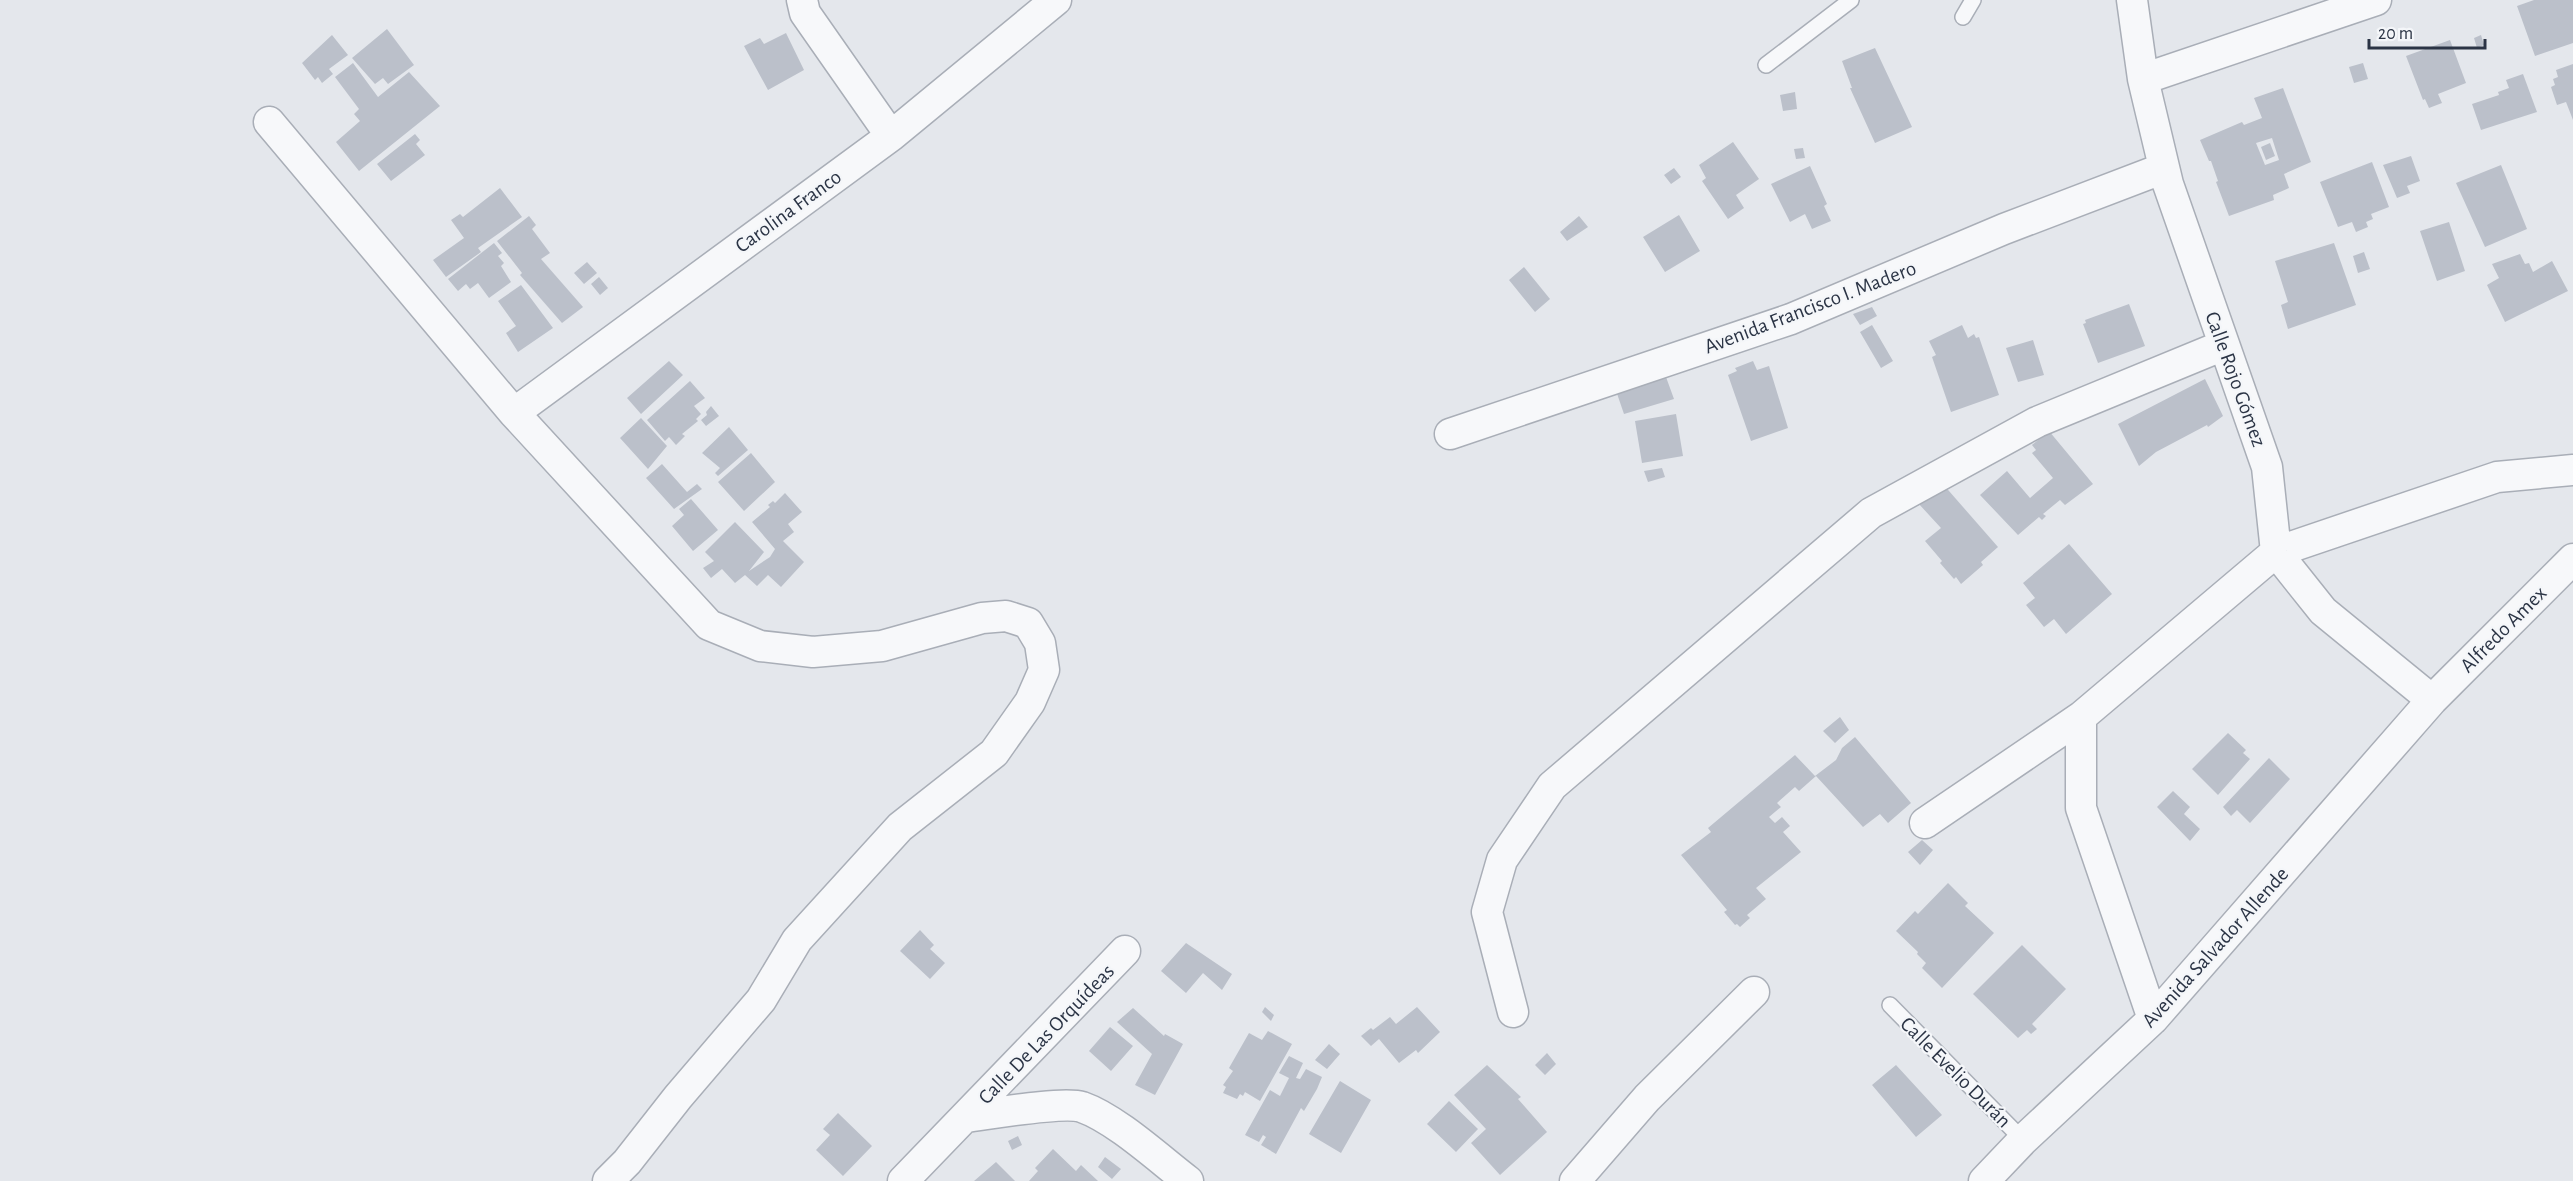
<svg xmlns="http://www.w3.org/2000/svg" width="2573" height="1181" font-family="'Alegreya Sans',sans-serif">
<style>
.building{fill:#bbc0ca;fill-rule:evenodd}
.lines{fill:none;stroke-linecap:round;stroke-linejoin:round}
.service-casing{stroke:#a9aeb7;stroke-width:18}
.minor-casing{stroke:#a9aeb7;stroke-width:33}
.service{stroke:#f7f8fa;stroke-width:15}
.minor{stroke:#f7f8fa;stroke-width:30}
.labels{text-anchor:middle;stroke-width:4.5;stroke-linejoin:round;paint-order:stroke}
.street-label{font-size:21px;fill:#2b3445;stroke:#f4f6f9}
</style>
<rect width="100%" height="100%" fill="#e4e7ec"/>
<path class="building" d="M2534,0H2573V43L2535,56L2517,6Z
M387,29L414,65L388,84L383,78L375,84L352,58Z
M786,33L804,70L768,90L744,46L760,38L764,44Z
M332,35L348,55L329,69L333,74L322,83L318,77L315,80L302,63Z
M2481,35L2484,45L2477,48L2474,38Z
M2450,40L2466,83L2438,94L2442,103L2429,108L2425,99L2423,100L2406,56Z
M1875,48L1912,127L1875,143L1850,88H1852L1842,61Z
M353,63L378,97L409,72L440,106L359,171L336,142L360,121L354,114L359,109L335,77Z
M2363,63L2368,79L2354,83L2349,67Z
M2573,64V120L2566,102L2557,105L2551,87L2555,85L2553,79L2558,77L2556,70Z
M2523,74L2537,112L2481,130L2472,104L2499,95L2498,92L2509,88L2506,80Z
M2283,88L2311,162L2284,174L2289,188L2273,195L2274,200L2229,216L2216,182L2218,181L2211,161H2209L2200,140L2242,122L2244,125L2262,118L2254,98ZM2272,138L2279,160L2265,165L2256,143Z
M1795,92L1797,109L1783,111L1780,95Z
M415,134L420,140L416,144L425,155L391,181L377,164Z
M1733,142L1759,179L1736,195L1744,208L1728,219L1702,181L1706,178L1699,165Z
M2270,143L2275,156L2266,160L2261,147Z
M1803,148L1805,158L1796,159L1794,149Z
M2411,156L2420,181L2407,186L2410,193L2397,198L2383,165Z
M2372,162L2389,207L2371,214L2373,219L2366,222L2368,227L2356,232L2352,222L2338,227L2320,182Z
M2501,165L2527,229L2485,247L2456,183Z
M1810,166L1827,204L1824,206L1831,221L1812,229L1805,214L1790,222L1771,184Z
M1674,168L1681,177L1671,184L1664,175Z
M500,188L522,217L478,248L481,252L446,277L433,260L464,238L451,220L460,214L463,217Z
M1679,215L1700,251L1665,272L1643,237Z
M529,216L536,225L532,229L550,253L541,259L583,307L562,323L520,275L522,273L497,241Z
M1579,216L1588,227L1567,241L1560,232Z
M2449,222L2465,271L2437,281L2420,231Z
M494,243L502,253L498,256L504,263L501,266L511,282L489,298L478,283L470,289L466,284L458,291L448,279Z
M2334,243L2356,305L2288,329L2281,305L2288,302L2275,261Z
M2364,252L2370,269L2358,273L2353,256Z
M2520,254L2525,264L2529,263L2533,272L2552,261L2568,291L2505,322L2487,285L2499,278L2492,264Z
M587,262L597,273L584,284L574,273Z
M1524,267L1550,299L1535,312L1509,280Z
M599,277L608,288L600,295L591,284Z
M521,285L553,328L518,352L506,333L516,326L498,301Z
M2129,304L2145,346L2098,363L2083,324L2086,323L2085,320Z
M1872,307L1877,316L1860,325L1853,314Z
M1872,325L1893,361L1881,368L1860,332Z
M1962,325L1968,338L1974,334L1976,338L1979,337L1999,395L1951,412L1932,357L1936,355L1929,341Z
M2033,340L2044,375L2018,382L2006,348Z
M669,361L683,375L641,414L627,398Z
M1753,361L1757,370L1769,366L1788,428L1751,441L1728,375L1737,371L1735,368Z
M1662,366L1674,399L1624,414L1613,382Z
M2205,379L2223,416L2208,427L2207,425L2156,452L2139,466L2118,424Z
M690,381L705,398L694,406L701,414L696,419L698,421L682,434L685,436L676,445L669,437L665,441L647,420Z
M711,406L719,416L706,426L701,420L707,415L706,412Z
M1676,414L1683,456L1642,463L1635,421Z
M641,418L667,446L648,469L620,438Z
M729,427L748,450L718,476L715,473L720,468L702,453Z
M2049,431L2093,484L2065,505L2060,500L2043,514L2046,516L2042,520L2039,517L2018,535L1980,495L2007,471L2030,498L2053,478L2032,453L2036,450L2032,445Z
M751,453L775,482L744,511L718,482Z
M662,464L687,492L697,484L702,489L674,509L646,478Z
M1662,468L1665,477L1648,482L1644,471Z
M1942,483L1998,547L1981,562L1983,565L1961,584L1956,577L1954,579L1940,563L1942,561L1925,541L1941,528L1918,503Z
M785,493L802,512L788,524L794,532L783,541L804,562L781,587L768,575L757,586L745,575L735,583L722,569L711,578L703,568L714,561L705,552L735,522L764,552L749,571L770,557L775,549L752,522L770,507L768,505L773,501L775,503Z
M691,499L718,530L693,551L672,526L684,515L679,509Z
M2069,544L2112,594L2066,634L2054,619L2044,627L2026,605L2035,598L2023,583Z
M1840,717L1849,730L1835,743L1823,731Z
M2228,733L2246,750L2243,753L2250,759L2218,795L2192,769Z
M1855,737L1911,803L1888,823L1880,814L1863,827L1816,776L1799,791L1795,787L1777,803L1781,807L1769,817L1775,823L1782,817L1790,826L1783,832L1801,852L1756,888L1766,899L1747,915L1750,918L1740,927L1737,924L1735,925L1724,912L1727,910L1681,855L1711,832L1708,828L1795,755L1815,776L1836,760L1842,748Z
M2269,758L2290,779L2250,823L2237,810L2231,816L2223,807Z
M2173,791L2190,807L2184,814L2200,829L2190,841L2157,807Z
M1922,840L1933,850L1920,865L1908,852Z
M1948,883L1968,903L1965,906L1994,933L1942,988L1922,968L1926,963L1917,954L1918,952L1896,931L1915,911L1918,914Z
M920,930L934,945L930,949L945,963L930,979L900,951Z
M1186,943L1232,974L1222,990L1203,973L1186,993L1161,971Z
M2022,945L2066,989L2032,1024L2037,1029L2031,1034L2027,1030L2018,1038L1973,994Z
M1265,1007L1274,1015L1271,1021L1262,1012Z
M1417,1007L1440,1032L1418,1053L1416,1050L1399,1063L1379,1039L1371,1046L1361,1036L1371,1028L1373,1030L1390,1017L1396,1024Z
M1133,1008L1164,1036L1165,1034L1183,1044L1155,1095L1135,1085L1152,1054L1117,1022Z
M1110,1027L1133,1046L1111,1071L1089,1051Z
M1268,1031L1292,1044L1260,1101L1245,1092L1243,1096L1240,1094L1237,1099L1223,1093L1226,1087L1223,1085L1233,1071L1229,1068L1249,1033L1262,1040Z
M1329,1044L1340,1054L1327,1069L1315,1060Z
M1547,1053L1556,1064L1545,1075L1535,1065Z
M1289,1056L1303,1063L1296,1078L1300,1079L1306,1069L1322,1077L1317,1089L1304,1111L1301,1108L1276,1154L1261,1145L1266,1137L1263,1135L1259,1142L1245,1135L1270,1090L1280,1096L1289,1078L1279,1073Z
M1487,1065L1521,1097L1518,1099L1547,1132L1500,1175L1471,1143L1486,1129L1454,1095Z
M1896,1065L1942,1115L1916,1137L1872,1085Z
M1340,1081L1371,1100L1341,1153L1309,1134Z
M1449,1101L1478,1129L1456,1152L1427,1124Z
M838,1113L872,1146L843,1176L816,1150L830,1135L823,1129Z
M1018,1136L1022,1145L1012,1150L1008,1141Z
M1053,1149L1076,1171L1081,1165L1098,1181H1029L1038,1171L1035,1168Z
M1105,1157L1121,1169L1112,1179L1098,1167Z
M996,1162L1015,1181H974Z"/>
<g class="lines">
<g class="service-casing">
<path id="service" d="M1963,17L1973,0
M1766,65L1851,0
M1890,1005L2023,1140"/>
</g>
<g class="minor-casing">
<path id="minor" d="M802,0L805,13L891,136
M2132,0L2143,79L2168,184L2267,467L2276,552L2323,611L2432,700
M2143,79L2376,0
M269,122L514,413L709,625L760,646L813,652L882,646L982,618L1006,616L1028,623L1040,643L1044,670L1030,702L994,753L900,827L797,940L761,1000L678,1097L627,1162L608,1181
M514,413L891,136L1056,0
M1450,434L1791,319L2004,229L2164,168
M2081,717V808L2153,1019
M1925,823L2081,717L2276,552L2497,477L2573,470
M1513,1012L1487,912L1502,860L1552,786L1871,513L2037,422L2224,345
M966,1117C990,1114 1063,1101 1082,1107C1116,1119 1158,1158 1188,1181
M903,1181L1125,951
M1575,1181L1647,1098L1754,992
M1984,1181L2023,1140L2153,1019L2432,700L2573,559"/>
</g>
<use href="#service" class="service"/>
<use href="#minor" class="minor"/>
</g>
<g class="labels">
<g class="street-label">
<text transform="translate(788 211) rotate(-36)" y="7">Carolina Franco</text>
<text transform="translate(1810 307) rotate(-21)" y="7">Avenida Francisco I. Madero</text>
<text transform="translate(2236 379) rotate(70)" y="7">Calle Rojo Gómez</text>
<text transform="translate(2503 629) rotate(-45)" y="7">Alfredo Amex</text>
<text transform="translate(2215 947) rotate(-48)" y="7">Avenida Salvador Allende</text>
<text transform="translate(1046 1034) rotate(-46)" y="7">Calle De Las Orquídeas</text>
<text transform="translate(1956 1072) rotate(45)" y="7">Calle Evelio Durán</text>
</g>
</g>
<path d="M2369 39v9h116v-9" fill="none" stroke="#2b3445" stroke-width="3"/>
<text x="2378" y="39" font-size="18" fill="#2b3445" stroke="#f4f6f9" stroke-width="4.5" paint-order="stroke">20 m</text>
</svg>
